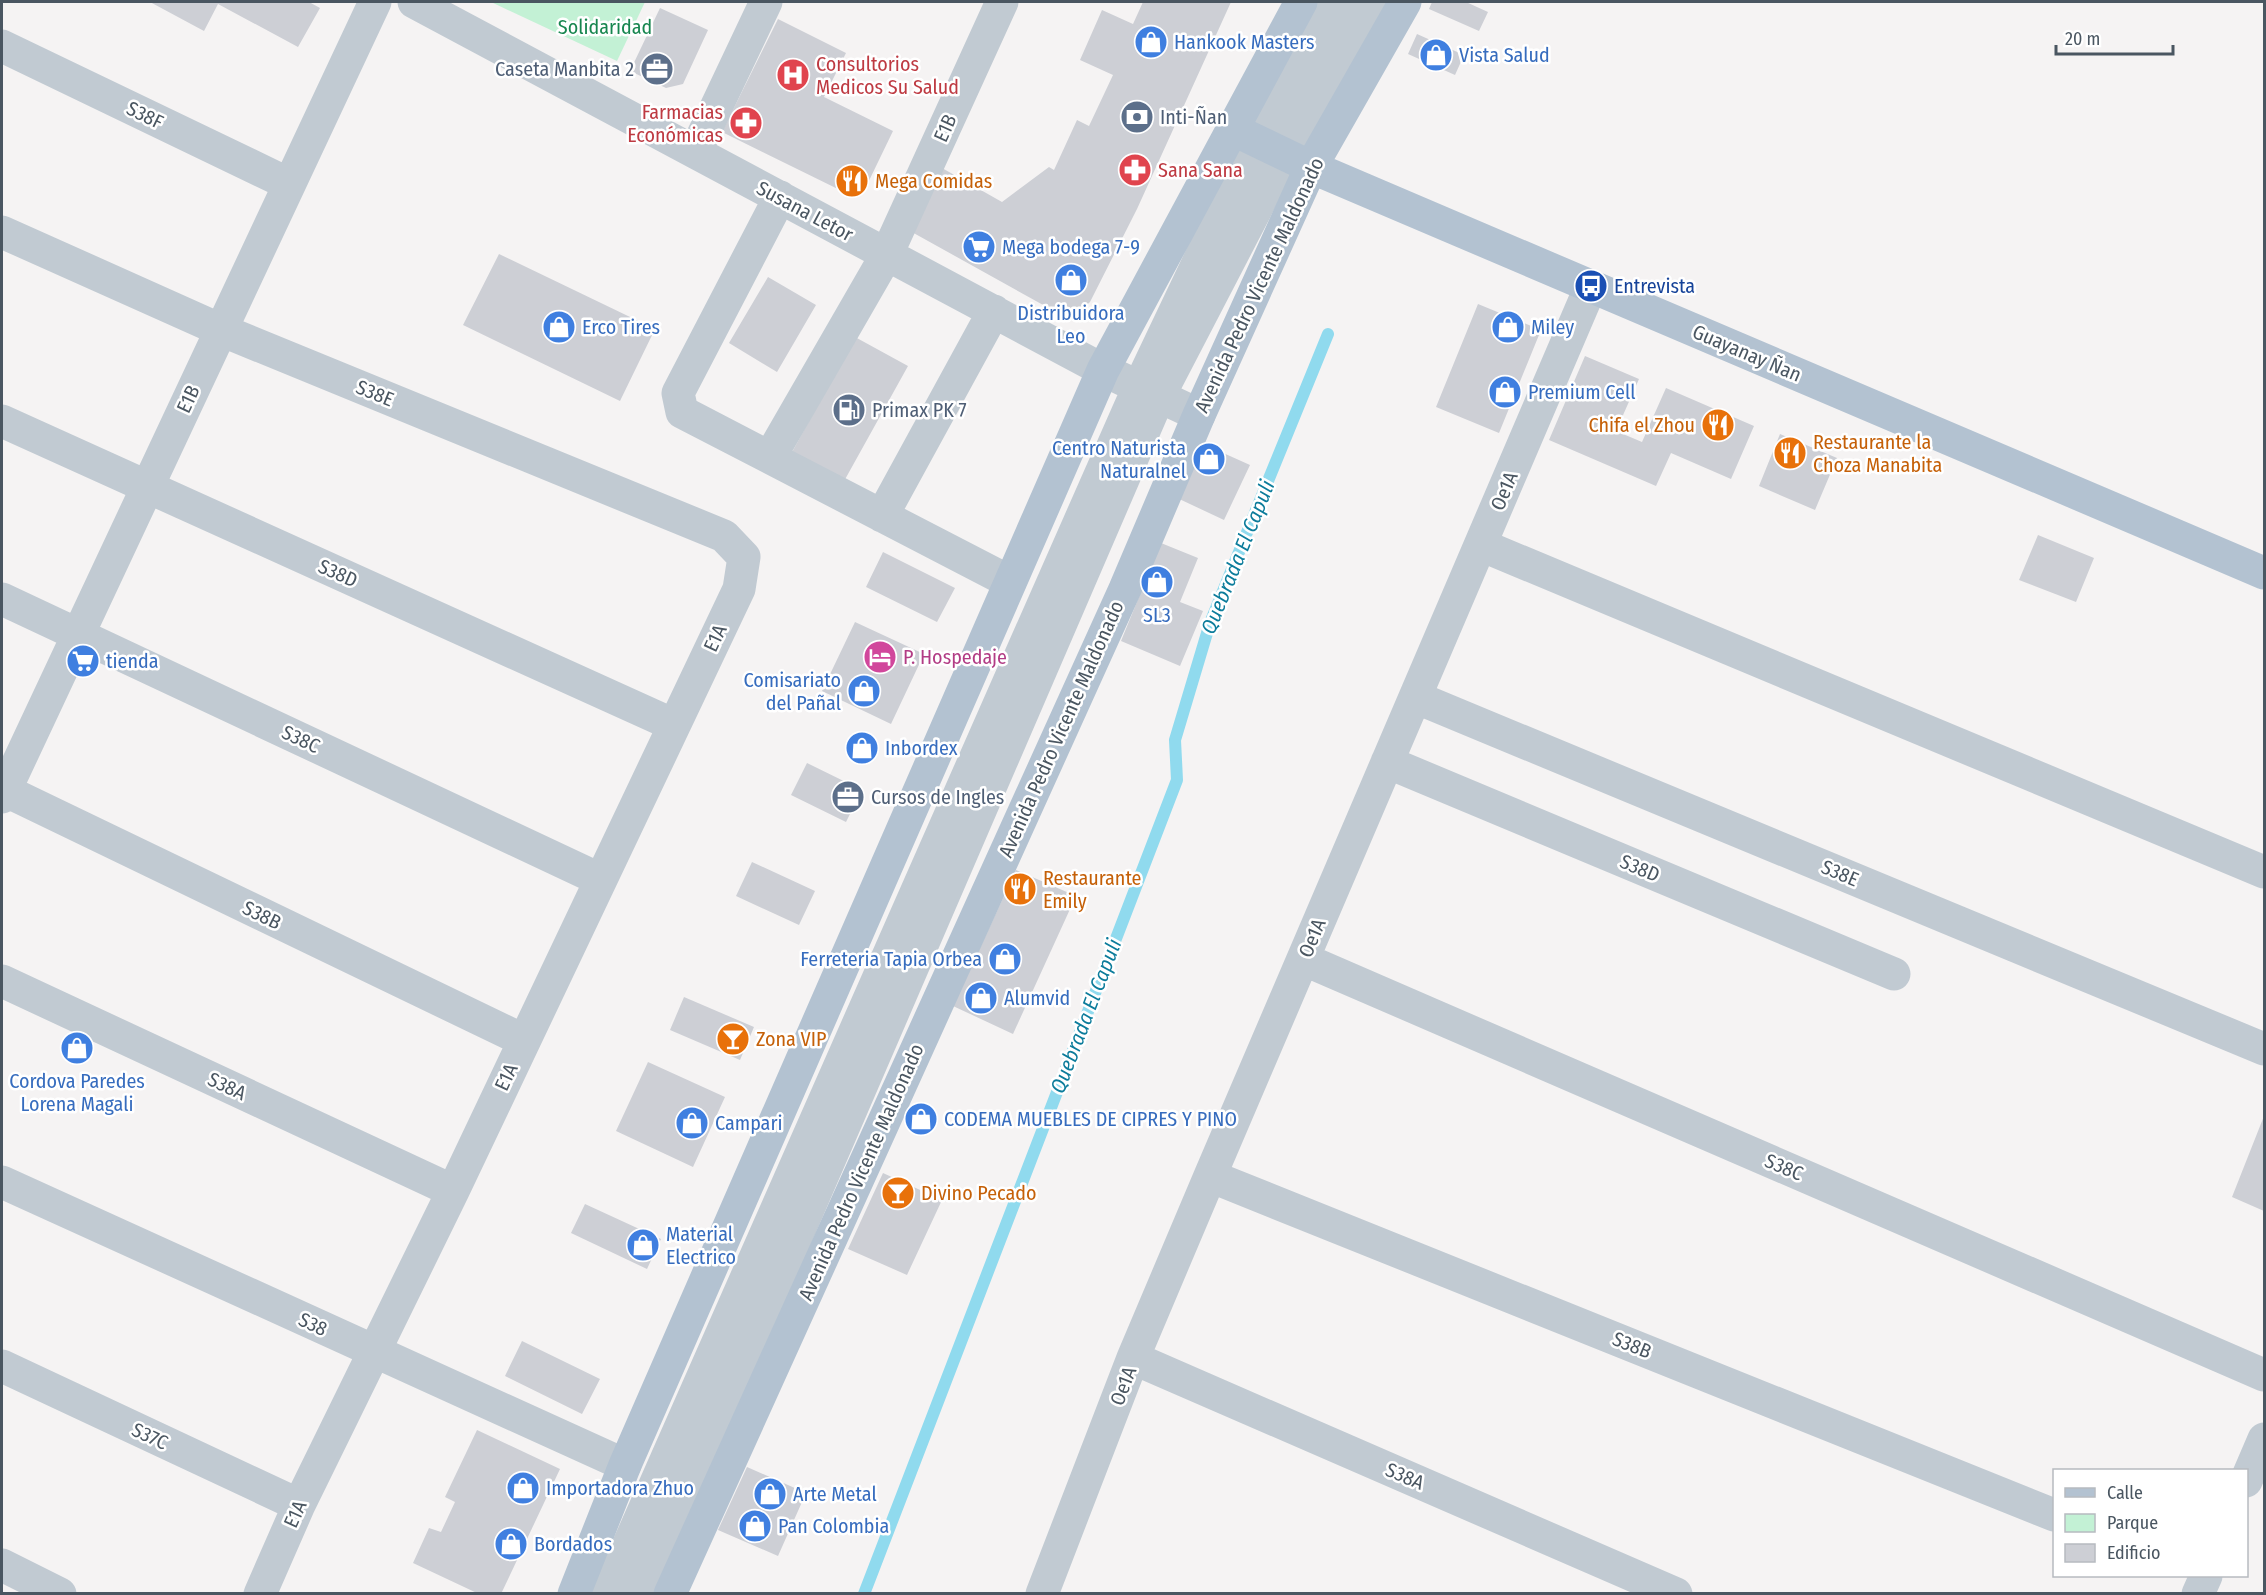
<svg xmlns="http://www.w3.org/2000/svg" width="2266" height="1595" font-family="'Fira Sans Condensed',sans-serif">
<style>
.green{fill:#c3f1d5}
.lines{fill:none;stroke-linecap:round;stroke-linejoin:round}
.stream{stroke:#90daee;stroke-width:12}
.building{fill:#cdcfd5}
.minor{stroke:#c1cad2;stroke-width:33}
.major{stroke:#b3c2d1;stroke-width:33}
.labels{text-anchor:middle;stroke-width:5;stroke-linejoin:round;paint-order:stroke}
.park-label{font-size:20px;fill:#17864f;stroke:#fff}
.shop-label{font-size:20px;fill:#366cbe;stroke:#fff;text-anchor:start}
.health-label{font-size:20px;fill:#be3a42;stroke:#fff;text-anchor:start}
.service-label{font-size:20px;fill:#4e5e75;stroke:#fff;text-anchor:start}
.street-label{font-size:20px;fill:#4a5661;stroke:#fff}
.food-label{font-size:20px;fill:#c56008;stroke:#fff;text-anchor:start}
.transit-label{font-size:20px;fill:#164399;stroke:#fff;text-anchor:start}
.hotel-label{font-size:20px;fill:#b23c85;stroke:#fff;text-anchor:start}
.water-label{font-size:21px;font-style:italic;fill:#0c7c9b;stroke:#fff}
</style>
<rect width="100%" height="100%" fill="#f5f3f3"/>
<path class="green" d="M491,2H645L617,61Z"/>
<g class="lines">
<path class="stream" d="M864,1594L1177,780L1175,740L1210,623L1328,334"/>
</g>
<path class="building" d="M150,2H309L320,8L298,47L218,4L204,31Z
M1143,2H1231L1137,209L1090,302L1080,311L1067,314L1054,311L910,231L942,168L1002,202L1049,167L1054,170L1077,120L1089,126L1113,75L1080,60L1102,10L1133,24Z
M1432,2H1466L1488,12L1479,31L1429,9Z
M660,8L708,30L683,84L666,88L630,71Z
M778,19L846,53L824,97L893,131L865,189L846,193L722,132Z
M1417,34L1464,55L1455,75L1408,54Z
M499,254L655,329L620,401L463,325Z
M768,277L816,305L777,372L729,343Z
M1478,304L1541,330L1499,433L1436,407Z
M855,337L908,366L843,483L791,454Z
M1585,356L1639,379L1616,431L1642,442L1666,388L1754,426L1731,479L1671,453L1656,486L1549,440Z
M1780,434L1837,458L1815,510L1759,486Z
M1201,443L1250,465L1224,520L1175,497Z
M2038,535L2094,558L2076,602L2019,580Z
M1161,543L1198,558L1180,602L1203,611L1180,666L1121,641Z
M883,552L955,588L937,622L866,587Z
M855,622L924,654L891,724L822,691Z
M807,763L862,790L846,822L791,795Z
M752,862L815,891L799,925L736,896Z
M1016,870L1076,896L1013,1034L953,1006Z
M684,997L754,1027L740,1060L670,1030Z
M648,1062L725,1097L693,1167L616,1131Z
M2264,1116V1211L2232,1197Z
M883,1173L942,1200L907,1275L848,1249Z
M585,1204L661,1239L647,1269L571,1233Z
M522,1341L600,1379L582,1414L505,1376Z
M477,1430L560,1469L501,1594H479L413,1563L429,1528L441,1532L455,1502L445,1497Z
M747,1467L806,1493L778,1556L718,1530Z"/>
<g class="lines">
<path class="minor" d="M414,2L1103,370L1199,415
M2,46L289,184
M695,152L766,2
M780,197L678,393L682,412L1010,582
M2,232L221,330L724,536L744,557L739,589L453,1191L299,1505L260,1594
M2,421L674,725
M770,457L887,254L1002,2
M882,516L994,311
M1481,545L2264,872
M2,599L599,879
M1415,697L2264,1049
M1387,762L1894,974
M2,789L523,1040
M2,797L375,2
M1303,959L2264,1375
M2,981L453,1191
M1210,1176L2054,1515
M2,1182L625,1465
M1133,1358L1676,1594
M2,1366L299,1505
M2246,1481L2264,1439
M2,1565L60,1594
M607,1594L1139,387L1256,141L1335,2
M642,1594L1159,396L1284,155L1370,2
M1042,1594L1133,1358L1210,1176L1591,286
M2198,1594L2206,1576"/>
<path class="major" d="M1232,129L1311,167L2264,573
M574,1594L625,1465L1103,370L1301,2
M670,1594L1125,589L1199,415L1311,167L1405,2"/>
</g>
<defs>
<g id="shop-disc" transform="scale(1.725)"><circle r="9.5" fill="#3f7fe0" stroke="#fff"/><path d="M-5-2.5h2.3a2.7 3.5 0 0 1 5.4 0H5L5.5 6h-11ZM-1.5-2.5h3a1.5 2.3 0 0 0-3 0Z" fill="#fff"/></g>
<g id="office-disc" transform="scale(1.725)"><circle r="9.5" fill="#5c6f8a" stroke="#fff"/><path d="M-6-3h4V-5.5h4V-3h4V5H-6ZM-1-4.5V-3h2v-1.5ZM-6 0V1H6V0Z" fill="#fff"/></g>
<g id="hospital-disc" transform="scale(1.725)"><circle r="9.5" fill="#e0444e" stroke="#fff"/><path d="M-5-5h3v3.5h4V-5h3V5h-3V1.5h-4V5h-3Z" fill="#fff"/></g>
<g id="bank-disc" transform="scale(1.725)"><circle r="9.5" fill="#5c6f8a" stroke="#fff"/><path d="M-6-4H6V4H-6ZM0-2.3a2.3 2.3 0 1 0 0 4.6a2.3 2.3 0 1 0 0-4.6Z" fill="#fff"/></g>
<g id="pharmacy-disc" transform="scale(1.725)"><circle r="9.5" fill="#e0444e" stroke="#fff"/><path d="M-2-6h4v4h4v4h-4v4h-4v-4h-4v-4h4Z" fill="#fff"/></g>
<g id="restaurant-disc" transform="scale(1.725)"><circle r="9.5" fill="#e8710a" stroke="#fff"/><path d="M-5-6h1v4h1v-4h1v4h1v-4h1v5L-1.5 .5V6h-2V.5L-5-1ZM5-6V6H3V1.5H1.5Q1.5-4 5-6Z" fill="#fff"/></g>
<g id="supermarket-disc" transform="scale(1.725)"><circle r="9.5" fill="#3f7fe0" stroke="#fff"/><path d="M-6-5.5h2.5l.6 2H6L4.5 2H-2.5L-4.4-4H-6ZM-1.5 3.2a1.3 1.3 0 1 0 .1 0ZM3 3.2a1.3 1.3 0 1 0 .1 0Z" fill="#fff"/></g>
<g id="bus-disc" transform="scale(1.725)"><circle r="9.5" fill="#1a4fb4" stroke="#fff"/><path d="M-5-6H5V4H4V6H2V4H-2V6H-4V4H-5ZM-3.5-4V0h7V-4ZM-3.5 1.2v1.5H-2V1.2ZM2 1.2v1.5H3.5V1.2Z" fill="#fff"/></g>
<g id="fuel-disc" transform="scale(1.725)"><circle r="9.5" fill="#5c6f8a" stroke="#fff"/><path d="M-5.5-6h7V0h2V4h1.3V-2.5L3-4.5l.8-.8L6-3V5H2.5V1h-1V6h-7ZM-4.2-4.7v3.2H.2V-4.7Z" fill="#fff"/></g>
<g id="hotel-disc" transform="scale(1.725)"><circle r="9.5" fill="#d1479c" stroke="#fff"/><path d="M-6-4.5h1.5V1H6V5H4.5V3h-9V5H-6ZM-4 0a1.8 1.8 0 1 1 3.6 0ZM.5 0V-2.5h3Q6-2.5 6 0Z" fill="#fff"/></g>
<g id="bar-disc" transform="scale(1.725)"><circle r="9.5" fill="#e8710a" stroke="#fff"/><path d="M-6-5H6L.8 .8V4.5H3.5V6h-7V4.5H-.8V.8Z" fill="#fff"/></g>
</defs>
<g fill-rule="evenodd">
<use href="#shop-disc" x="1151" y="42"/>
<use href="#shop-disc" x="1436" y="55"/>
<use href="#office-disc" x="657" y="69"/>
<use href="#hospital-disc" x="793" y="75"/>
<use href="#bank-disc" x="1137" y="117"/>
<use href="#pharmacy-disc" x="746" y="123"/>
<use href="#pharmacy-disc" x="1135" y="170"/>
<use href="#restaurant-disc" x="852" y="181"/>
<use href="#supermarket-disc" x="979" y="247"/>
<use href="#shop-disc" x="1071" y="280"/>
<use href="#bus-disc" x="1591" y="286"/>
<use href="#shop-disc" x="559" y="327"/>
<use href="#shop-disc" x="1508" y="327"/>
<use href="#shop-disc" x="1505" y="392"/>
<use href="#fuel-disc" x="849" y="410"/>
<use href="#restaurant-disc" x="1718" y="425"/>
<use href="#restaurant-disc" x="1790" y="453"/>
<use href="#shop-disc" x="1209" y="459"/>
<use href="#shop-disc" x="1157" y="582"/>
<use href="#hotel-disc" x="880" y="657"/>
<use href="#supermarket-disc" x="83" y="661"/>
<use href="#shop-disc" x="864" y="691"/>
<use href="#shop-disc" x="862" y="748"/>
<use href="#office-disc" x="848" y="797"/>
<use href="#restaurant-disc" x="1020" y="889"/>
<use href="#shop-disc" x="1005" y="959"/>
<use href="#shop-disc" x="981" y="998"/>
<use href="#bar-disc" x="733" y="1039"/>
<use href="#shop-disc" x="77" y="1048"/>
<use href="#shop-disc" x="921" y="1119"/>
<use href="#shop-disc" x="692" y="1123"/>
<use href="#bar-disc" x="898" y="1193"/>
<use href="#shop-disc" x="643" y="1245"/>
<use href="#shop-disc" x="523" y="1488"/>
<use href="#shop-disc" x="770" y="1494"/>
<use href="#shop-disc" x="755" y="1526"/>
<use href="#shop-disc" x="511" y="1544"/>
</g>
<g class="labels">
<g class="park-label">
<text x="605" y="34">Solidaridad</text>
</g>
<g class="shop-label">
<text x="1174" y="49">Hankook Masters</text>
<text x="1459" y="62">Vista Salud</text>
<text x="1002" y="254">Mega bodega 7-9</text>
<text x="1071" y="320" text-anchor="middle">Distribuidora<tspan x="1071" dy="23">Leo</tspan></text>
<text x="582" y="334">Erco Tires</text>
<text x="1531" y="334">Miley</text>
<text x="1528" y="399">Premium Cell</text>
<text x="1186" y="455" text-anchor="end">Centro Naturista<tspan x="1186" dy="23">Naturalnel</tspan></text>
<text x="1157" y="622" text-anchor="middle">SL3</text>
<text x="106" y="668">tienda</text>
<text x="841" y="687" text-anchor="end">Comisariato<tspan x="841" dy="23">del Pañal</tspan></text>
<text x="885" y="755">Inbordex</text>
<text x="982" y="966" text-anchor="end">Ferreteria Tapia Orbea</text>
<text x="1004" y="1005">Alumvid</text>
<text x="77" y="1088" text-anchor="middle">Cordova Paredes<tspan x="77" dy="23">Lorena Magali</tspan></text>
<text x="944" y="1126">CODEMA MUEBLES DE CIPRES Y PINO</text>
<text x="715" y="1130">Campari</text>
<text x="666" y="1241">Material<tspan x="666" dy="23">Electrico</tspan></text>
<text x="546" y="1495">Importadora Zhuo</text>
<text x="793" y="1501">Arte Metal</text>
<text x="778" y="1533">Pan Colombia</text>
<text x="534" y="1551">Bordados</text>
</g>
<g class="health-label">
<text x="816" y="71">Consultorios<tspan x="816" dy="23">Medicos Su Salud</tspan></text>
<text x="723" y="119" text-anchor="end">Farmacias<tspan x="723" dy="23">Económicas</tspan></text>
<text x="1158" y="177">Sana Sana</text>
</g>
<g class="service-label">
<text x="634" y="76" text-anchor="end">Caseta Manbita 2</text>
<text x="1160" y="124">Inti-Ñan</text>
<text x="872" y="417">Primax PK 7</text>
<text x="871" y="804">Cursos de Ingles</text>
</g>
<g class="street-label">
<text transform="translate(145 115) rotate(26)" y="7">S38F</text>
<text transform="translate(945 128) rotate(-66)" y="7">E1B</text>
<text transform="translate(805 211) rotate(28)" y="7">Susana Letor</text>
<text transform="translate(1259 285) rotate(-65)" y="7">Avenida Pedro Vicente Maldonado</text>
<text transform="translate(1747 353) rotate(23)" y="7">Guayanay Ñan</text>
<text transform="translate(375 393) rotate(22)" y="7">S38E</text>
<text transform="translate(188 399) rotate(-65)" y="7">E1B</text>
<text transform="translate(1504 491) rotate(-67)" y="7">Oe1A</text>
<text transform="translate(338 573) rotate(24)" y="7">S38D</text>
<text transform="translate(715 638) rotate(-65)" y="7">E1A</text>
<text transform="translate(1061 729) rotate(-66)" y="7">Avenida Pedro Vicente Maldonado</text>
<text transform="translate(301 739) rotate(25)" y="7">S38C</text>
<text transform="translate(1640 868) rotate(23)" y="7">S38D</text>
<text transform="translate(1840 873) rotate(23)" y="7">S38E</text>
<text transform="translate(262 915) rotate(26)" y="7">S38B</text>
<text transform="translate(1312 938) rotate(-67)" y="7">Oe1A</text>
<text transform="translate(506 1077) rotate(-65)" y="7">E1A</text>
<text transform="translate(227 1086) rotate(25)" y="7">S38A</text>
<text transform="translate(1784 1167) rotate(23)" y="7">S38C</text>
<text transform="translate(861 1172) rotate(-66)" y="7">Avenida Pedro Vicente Maldonado</text>
<text transform="translate(313 1324) rotate(25)" y="7">S38</text>
<text transform="translate(1632 1345) rotate(22)" y="7">S38B</text>
<text transform="translate(1123 1386) rotate(-69)" y="7">Oe1A</text>
<text transform="translate(150 1436) rotate(25)" y="7">S37C</text>
<text transform="translate(1405 1476) rotate(23)" y="7">S38A</text>
<text transform="translate(295 1514) rotate(-66)" y="7">E1A</text>
</g>
<g class="food-label">
<text x="875" y="188">Mega Comidas</text>
<text x="1695" y="432" text-anchor="end">Chifa el Zhou</text>
<text x="1813" y="449">Restaurante la<tspan x="1813" dy="23">Choza Manabita</tspan></text>
<text x="1043" y="885">Restaurante<tspan x="1043" dy="23">Emily</tspan></text>
<text x="756" y="1046">Zona VIP</text>
<text x="921" y="1200">Divino Pecado</text>
</g>
<g class="transit-label">
<text x="1614" y="293">Entrevista</text>
</g>
<g class="hotel-label">
<text x="903" y="664">P. Hospedaje</text>
</g>
<g class="water-label">
<text transform="translate(1238 557) rotate(-68)" y="7">Quebrada El Capuli</text>
<text transform="translate(1086 1016) rotate(-69)" y="7">Quebrada El Capuli</text>
</g>
</g>
<rect width="2266" height="1595" fill="none" stroke="#4a5661" stroke-width="6"/>
<rect x="2053" y="1469" width="195" height="108" fill="#ffffff" stroke="#b7bbc0" stroke-width="1.5"/>
<rect x="2065" y="1488" width="30" height="9" fill="#b3c2d1" stroke="#b7bbc0" stroke-width="1.5"/>
<text x="2107" y="1499" font-size="18" fill="#4a5661">Calle</text>
<rect x="2065" y="1514" width="30" height="18" fill="#c3f1d5" stroke="#b7bbc0" stroke-width="1.5"/>
<text x="2107" y="1529" font-size="18" fill="#4a5661">Parque</text>
<rect x="2065" y="1544" width="30" height="18" fill="#cdcfd5" stroke="#b7bbc0" stroke-width="1.5"/>
<text x="2107" y="1559" font-size="18" fill="#4a5661">Edificio</text>
<path d="M2056 45v9h117v-9" fill="none" stroke="#4a5661" stroke-width="3"/>
<text x="2065" y="45" font-size="18" fill="#4a5661" stroke="#ffffff" stroke-width="4.5" paint-order="stroke">20 m</text>
</svg>
